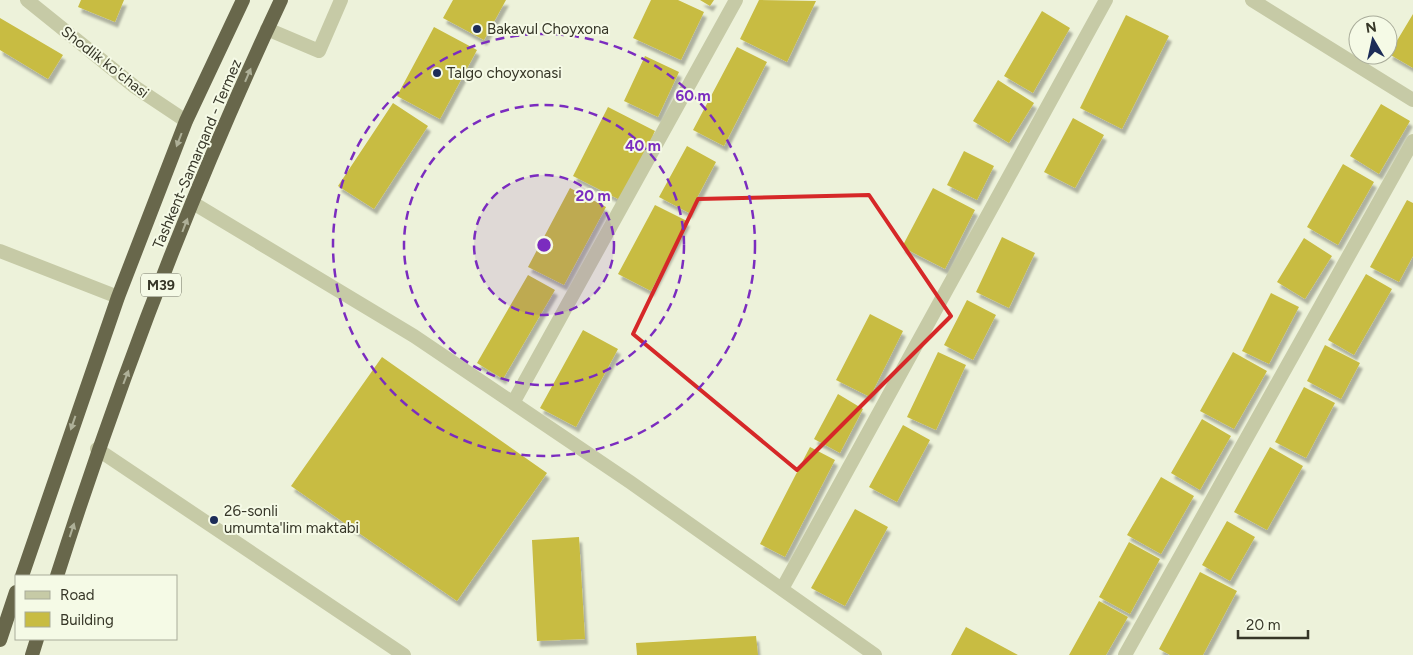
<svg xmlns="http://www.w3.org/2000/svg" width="1413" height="655" font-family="Figtree,sans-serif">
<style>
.building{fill:#c8bc42;filter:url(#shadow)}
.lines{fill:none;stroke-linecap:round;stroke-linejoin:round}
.service{stroke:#c6caa6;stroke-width:14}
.minor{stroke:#c6caa6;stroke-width:14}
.trunk{stroke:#68674b;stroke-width:14}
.oneway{fill:#aeb098}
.marked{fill:none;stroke:#d62828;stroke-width:4;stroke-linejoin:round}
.ring{fill:none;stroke:#7b2cbf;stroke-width:2.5;stroke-dasharray:9 6}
.poi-dot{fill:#1c2c58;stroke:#f5fae6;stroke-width:2}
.labels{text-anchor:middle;stroke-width:4;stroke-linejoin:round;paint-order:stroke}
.shield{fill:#f5fae6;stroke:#6f7160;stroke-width:1}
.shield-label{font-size:14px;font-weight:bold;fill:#363627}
.poi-label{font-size:15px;fill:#363627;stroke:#f5fae6;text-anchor:start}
.street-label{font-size:15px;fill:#363627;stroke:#f5fae6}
.centre{fill:#7b2cbf;stroke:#f5fae6;stroke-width:2.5}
.ring-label{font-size:15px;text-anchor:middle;font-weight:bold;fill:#7b2cbf;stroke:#f5fae6;stroke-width:4;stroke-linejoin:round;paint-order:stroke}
</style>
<defs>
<filter id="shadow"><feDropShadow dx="3" dy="5.5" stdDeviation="1" flood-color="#0004"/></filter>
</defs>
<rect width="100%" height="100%" fill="#edf2da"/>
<path class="building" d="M81,0H124L115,22L78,7Z
M453,0H506L484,40L443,18Z
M651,0H678L704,12L681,60L633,38Z
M700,0H714L710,6Z
M759,0L816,1L787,62L740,39Z
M1042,11L1070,28L1033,93L1004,76Z
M1413,14V68L1389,54Z
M1126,15L1169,36L1122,129L1080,108Z
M0,18L63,55L48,79L0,50Z
M434,27L477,50L440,119L397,96Z
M737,47L767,62L724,146L693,130Z
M645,56L679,72L658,117L624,101Z
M998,80L1034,103L1009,143L973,121Z
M393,103L428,126L374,209L338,186Z
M1381,104L1410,121L1379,174L1350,156Z
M608,107L655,131L620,200L573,176Z
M1073,118L1104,135L1075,188L1044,172Z
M687,146L716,162L689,213L659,197Z
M964,151L994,166L977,200L947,185Z
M1343,164L1374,182L1338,245L1307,227Z
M570,188L606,207L564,285L528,267Z
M933,188L975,210L945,269L902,247Z
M1407,200L1413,203V256L1399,282L1370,267Z
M655,205L687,221L651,291L618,274Z
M1002,237L1035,253L1009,308L976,292Z
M1304,238L1332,256L1305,299L1277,282Z
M1366,274L1392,289L1354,355L1328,340Z
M528,275L555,290L503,379L477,363Z
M1271,293L1299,307L1269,364L1242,351Z
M967,300L996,315L973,360L944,345Z
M870,314L903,331L870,397L836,380Z
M583,330L618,349L576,427L540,408Z
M1325,345L1360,363L1341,399L1307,381Z
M938,352L966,365L936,430L907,417Z
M1233,352L1267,371L1234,429L1200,411Z
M382,357L547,473L457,601L291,486Z
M1304,387L1335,403L1306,458L1275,442Z
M838,394L863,409L840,453L814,439Z
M1202,419L1231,436L1200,490L1171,473Z
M903,425L930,440L897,502L869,487Z
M810,447L835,460L785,557L760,544Z
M1270,447L1303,466L1267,530L1234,512Z
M1161,477L1194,496L1161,554L1127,535Z
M855,509L888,527L845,606L811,588Z
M1227,521L1255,537L1230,581L1202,565Z
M579,537L585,639L537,641L532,540Z
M1129,542L1160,559L1130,614L1099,597Z
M1200,572L1237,591L1203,655H1170L1159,649Z
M1099,601L1128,617L1106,655H1069Z
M966,627L1018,655H951Z
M756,636L758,655H637L636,643Z"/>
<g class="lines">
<path class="service" d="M267,29L319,51L341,0
M97,449L404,655"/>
<path class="minor" d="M27,0L135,87L186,121
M1252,0L1413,100
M193,203L414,336L630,482L875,655
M0,251L118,297
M513,403L736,0
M782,589L1106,0
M1125,655L1413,141"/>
<path class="trunk" d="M22,576L118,297L186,121L243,0
M57,576C119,382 194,185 281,0
M0,640L16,592
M32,655L37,639"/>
</g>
<defs><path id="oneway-solid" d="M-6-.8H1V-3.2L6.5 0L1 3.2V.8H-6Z" transform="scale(1.25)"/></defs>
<g class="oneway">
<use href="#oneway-solid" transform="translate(248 75) rotate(-67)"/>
<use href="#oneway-solid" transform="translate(179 140) rotate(111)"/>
<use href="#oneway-solid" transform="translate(185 225) rotate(-69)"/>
<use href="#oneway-solid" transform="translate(126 377) rotate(-69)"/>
<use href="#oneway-solid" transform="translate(73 423) rotate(109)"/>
<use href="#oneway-solid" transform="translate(72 530) rotate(-72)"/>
</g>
<path class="marked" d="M869,195L951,316L797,470L633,334L698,199Z"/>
<circle cx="544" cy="245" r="70" fill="#7b2cbf" fill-opacity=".12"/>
<g class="ring">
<circle cx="544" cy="245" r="70"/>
<circle cx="544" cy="245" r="140"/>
<circle cx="544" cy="245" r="211"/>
</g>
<g class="poi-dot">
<circle cx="477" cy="29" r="5"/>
<circle cx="437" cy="73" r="5"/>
<circle cx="214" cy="520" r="5"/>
</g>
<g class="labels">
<rect class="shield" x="141" y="273.5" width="40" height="23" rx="4"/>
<g class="shield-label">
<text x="161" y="290">M39</text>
</g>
<g class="poi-label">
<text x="487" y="34">Bakavul Choyxona</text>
<text x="447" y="78">Talgo choyxonasi</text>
<text x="224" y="516">26-sonli<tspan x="224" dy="17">umumta'lim maktabi</tspan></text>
</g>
<g class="street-label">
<text transform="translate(105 62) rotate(38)" y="5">Shodlik ko'chasi</text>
<text transform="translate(197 154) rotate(-67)" y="5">Tashkent-Samarqand - Termez</text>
</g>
</g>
<circle cx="544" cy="245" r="8" class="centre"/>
<g class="ring-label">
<text x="693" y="101">60 m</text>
<text x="643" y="151">40 m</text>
<text x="593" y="201">20 m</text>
</g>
<rect x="15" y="575" width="162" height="65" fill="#f5fae6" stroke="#a9ac9a"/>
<rect x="25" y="591" width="25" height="8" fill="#c6caa6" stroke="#a9ac9a"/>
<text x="60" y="600" font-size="15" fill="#363627">Road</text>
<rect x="25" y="612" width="25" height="15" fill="#c8bc42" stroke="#a9ac9a"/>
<text x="60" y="625" font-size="15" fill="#363627">Building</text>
<g transform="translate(1373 40) rotate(351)"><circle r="24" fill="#f5fae6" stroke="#a9ac9a"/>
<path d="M0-4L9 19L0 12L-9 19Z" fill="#1c2c58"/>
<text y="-8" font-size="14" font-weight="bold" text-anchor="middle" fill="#363627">N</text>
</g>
<path d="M1238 630v8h70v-8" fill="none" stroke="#363627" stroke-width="2.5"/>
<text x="1246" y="630" font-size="15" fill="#363627" stroke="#f5fae6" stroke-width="4" paint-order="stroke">20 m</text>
</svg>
